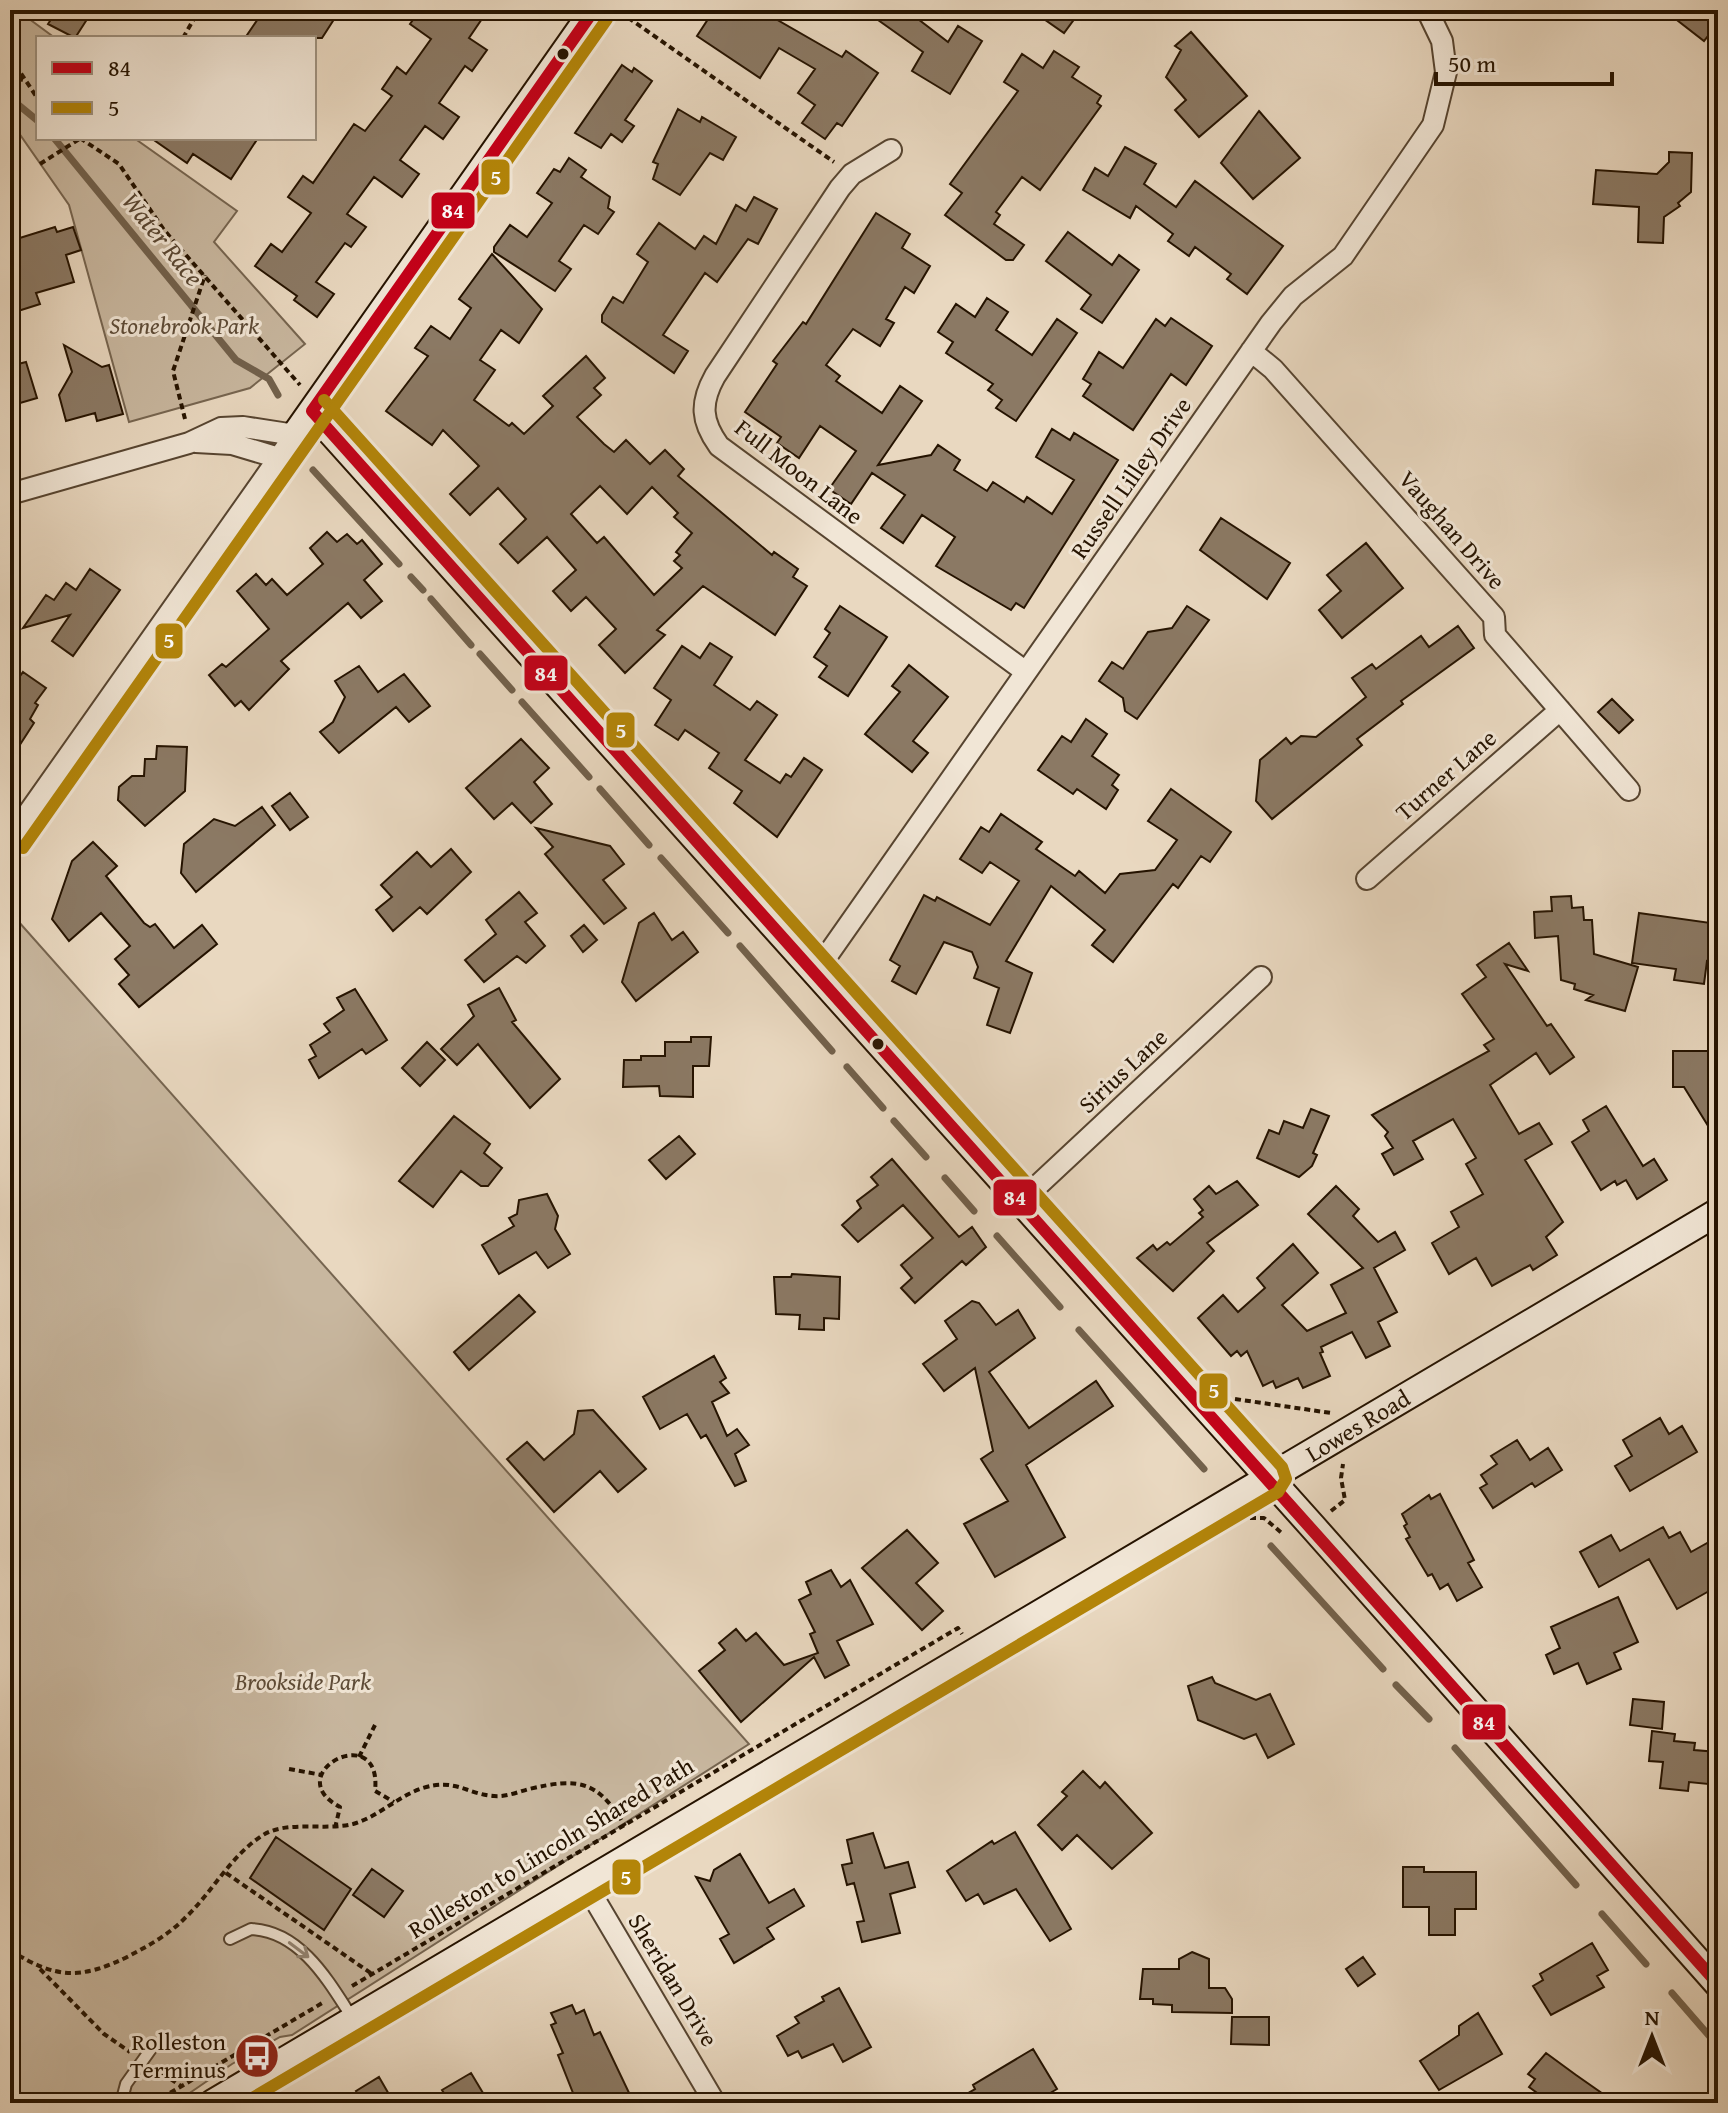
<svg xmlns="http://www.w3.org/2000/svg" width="1728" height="2113" font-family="'Gentium Book Plus',serif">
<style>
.green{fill:#c8b79f;stroke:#766550;stroke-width:2}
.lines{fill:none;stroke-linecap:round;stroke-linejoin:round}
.stream{stroke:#72614c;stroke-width:7}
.building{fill:#8b7964;stroke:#251300;stroke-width:2;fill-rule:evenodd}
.lane-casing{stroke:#564430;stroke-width:14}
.street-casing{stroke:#564430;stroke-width:24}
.secondary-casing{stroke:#251300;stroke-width:30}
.path{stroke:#251300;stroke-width:4;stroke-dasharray:6 4;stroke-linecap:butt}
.lane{stroke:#f1e6d6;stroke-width:10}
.street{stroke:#f1e6d6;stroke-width:20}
.secondary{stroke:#f1e6d6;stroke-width:26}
.bus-1-casing{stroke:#f1e6d6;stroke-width:18}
.bus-2-casing{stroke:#f1e6d6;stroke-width:18}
.bus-1{stroke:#c40019;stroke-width:12}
.bus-2{stroke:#b38509;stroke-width:12}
.oneway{stroke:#958776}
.bus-dot{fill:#251300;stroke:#f1e6d6;stroke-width:3}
.labels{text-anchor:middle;stroke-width:6;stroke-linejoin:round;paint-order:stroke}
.park-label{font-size:24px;font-style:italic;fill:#5e4c38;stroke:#f1e6d6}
.street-label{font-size:24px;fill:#251300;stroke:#f1e6d6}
.poi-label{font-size:24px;fill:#251300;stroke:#f1e6d6;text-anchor:end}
.water-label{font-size:26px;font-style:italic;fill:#594733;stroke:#f1e6d6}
.line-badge{stroke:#f1e6d6;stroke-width:3}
.badge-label{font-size:22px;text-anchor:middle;font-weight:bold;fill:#fff}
</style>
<rect width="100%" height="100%" fill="#e9d8c0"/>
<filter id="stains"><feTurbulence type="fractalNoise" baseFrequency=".0025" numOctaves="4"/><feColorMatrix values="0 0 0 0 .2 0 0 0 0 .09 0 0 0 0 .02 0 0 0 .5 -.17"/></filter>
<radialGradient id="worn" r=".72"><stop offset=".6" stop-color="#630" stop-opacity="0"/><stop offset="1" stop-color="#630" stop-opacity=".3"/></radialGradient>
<path class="green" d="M10,10H17L55,38H38V138H134L237,211L214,242L305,344L250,388L129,422L69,205L16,129L10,128Z
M10,912L749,1744L292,2035L280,2037L232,2064L175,2103H10Z"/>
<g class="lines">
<path class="stream" d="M10,98L38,121
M54,138L236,360L269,379L278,395
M313,470L399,564
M411,577L423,590
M431,599L471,645
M480,654L512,690
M522,702L589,777
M600,789L649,845
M661,858L728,933
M740,946L832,1051
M847,1067L883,1108
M894,1121L926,1157
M945,1178L974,1211
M997,1236L1060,1307
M1079,1330L1204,1469
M1271,1546L1383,1669
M1396,1685L1429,1719
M1455,1748L1576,1885
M1602,1914L1646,1964
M1672,1993L1718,2046"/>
</g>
<path class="building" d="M57,10H93L75,38L48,24Z
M264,10H340L322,38H245Z
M420,10H488L469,38L487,50L472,71L465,66L439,103L459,117L443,139L425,126L400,160L419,174L402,197L374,177L347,214L366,227L351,247L345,243L316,282L334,294L317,317L294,300L297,296L255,266L271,244L282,252L311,213L288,197L303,176L313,183L354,124L365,131L392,96L382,89L397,67L406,74L431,39L410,24Z
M714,10H760L842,57L846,51L878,73L842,126L837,123L825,139L802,123L815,105L798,93L815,69L779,48L760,78L697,36Z
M864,10H924L918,19L948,42L958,26L982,41L950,94L912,71L923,52Z
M1031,10H1081L1064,33Z
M1664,10H1718V23L1704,41Z
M1191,32L1247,96L1199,137L1175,110L1186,100L1166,77L1181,50L1175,46Z
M1054,51L1079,67L1072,77L1101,96L1097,103L1101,106L1040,190L1022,177L996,212L1000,215L994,224L1024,245L1013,260H1006L945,215L962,193L950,184L1018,91L1004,82L1022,54L1043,68Z
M622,65L632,72L634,68L652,81L625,120L634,126L622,142L611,134L601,148L575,133Z
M678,109L700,122L702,117L736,137L723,160L710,153L680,195L653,179L658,164L653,162Z
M1259,111L1300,158L1253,199L1221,163Z
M151,138H258L231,179L193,154L187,163Z
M1125,147L1156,164L1144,184L1176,207L1195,181L1283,246L1247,294L1227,279L1231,274L1195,247L1189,256L1168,241L1173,234L1136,206L1130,218L1083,190L1095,168L1108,176Z
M1669,152L1692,153L1691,192L1678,203L1680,206L1664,217L1663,243L1638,242L1639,207L1593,204L1596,170L1657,174L1669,162Z
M569,158L586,170L581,177L610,197L608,208L614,212L598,234L584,225L559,261L571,269L555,291L494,252V247L510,225L527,237L552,203L537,193L554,169L560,172Z
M754,197L777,209L758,244L748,239L717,282L705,273L663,335L688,351L674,373L602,322V315L613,297L623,303L648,262L637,254L659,223L695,249L704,236L716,244L736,205L746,211Z
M876,213L910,234L902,248L930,266L914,293L905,287L886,319L894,323L880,346L853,329L826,365L840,376L836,381L882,413L900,386L922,401L878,465L931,455L938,445L960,460L954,470L987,491L993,482L1024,502L1027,497L1052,514L1074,480L1036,457L1052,429L1070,440L1074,433L1118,460L1024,608L1016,603L1011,610L936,566L955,537L922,515L903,543L881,528L905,495L872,473L851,504L829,489L856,451L820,426L799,458L777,443L781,437L745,412L777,364L773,361L803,322L806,324Z
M55,227L57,232L73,227L81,250L66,255L74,282L36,293L40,304L15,312L10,294V241Z
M1068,232L1112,265L1119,255L1139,270L1102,323L1081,309L1091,295L1046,261Z
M492,254L542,309L519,343L501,330L480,360L495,370L474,400L509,426L512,423L524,434L553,406L543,396L586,356L605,378L594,388L601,395L577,417L604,444L614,452L626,440L650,464L665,450L684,469L678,476L772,555L774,552L798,569L793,577L807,586L775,635L703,586L657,630L665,635L625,673L599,645L616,629L586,597L571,611L553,591L576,570L547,537L518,563L500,544L526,519L498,488L470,515L450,494L479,466L443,430L432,445L386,411L428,356L415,348L431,326L450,339L471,308L459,299ZM600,486L627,514L652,487L678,513L674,517L692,533L676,552L680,555L674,561L682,568L654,595L604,537L597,543L571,514Z
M987,298L1008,312L996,330L1032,355L1057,319L1077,333L1016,421L996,408L1002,400L988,390L993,384L946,353L953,342L938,332L956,304L975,317Z
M1171,318L1212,346L1186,385L1171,374L1133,430L1083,396L1091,384L1083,379L1099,352L1123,368L1156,319L1165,326Z
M64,345L102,367L109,365L123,414L97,421L95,413L66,421L59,395L72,372Z
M26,362L37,398L10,406V366Z
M1221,518L1290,563L1267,599L1200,550Z
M327,532L337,542L347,534L357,544L362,540L382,564L364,580L382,601L361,618L348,603L281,661L289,669L249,710L241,701L235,706L209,675L222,664L226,667L269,629L237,591L256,574L266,585L272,579L287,595L323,564L310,548Z
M1366,543L1403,588L1342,638L1319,610L1341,591L1327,575Z
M90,569L120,590L73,656L52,641L70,615L23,628L46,595L54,600L66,583L76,590Z
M840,606L887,637L848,696L819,677L827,666L814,657L830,633L825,629Z
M1187,606L1209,620L1137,719L1125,711L1123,698L1099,681L1112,662L1123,669L1148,632L1172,628Z
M1458,626L1474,648L1401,701L1403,704L1357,739L1362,745L1272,819L1256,801L1260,760L1286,738L1291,744L1301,736L1316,737L1366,697L1352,678L1372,664L1376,669L1421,636L1429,647Z
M710,643L732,657L714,685L750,710L757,701L777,715L745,760L780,783L786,774L791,777L804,758L822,770L777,837L734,803L742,791L709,768L719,753L685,730L678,740L655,725L671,700L654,688L682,646L700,658Z
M909,665L948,697L913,741L928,753L912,772L865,734L900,692L892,686Z
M359,666L378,692L404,674L430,706L409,722L396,707L339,753L320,732L333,722L345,697L335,681Z
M23,672L46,688L35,703L38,705L30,719L34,723L10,760V690Z
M1612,699L1633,720L1619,733L1598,712Z
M1086,719L1107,734L1092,756L1119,775L1112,785L1118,790L1106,809L1077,789L1073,794L1038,770L1062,736L1071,742Z
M521,739L549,768L534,782L552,804L531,823L512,803L494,819L466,788Z
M157,746L187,747L185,791L145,826L118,800L119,787L132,776H144L145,759H156Z
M1171,789L1231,832L1210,862L1201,856L1178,888L1173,884L1113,962L1092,945L1105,930L1051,886L1006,961L1032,973L1010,1033L987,1025L999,988L974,978L978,967L972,952L944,942L916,994L892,981L900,966L890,960L924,895L935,901L937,897L990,925L1019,881L990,862L982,873L960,859L981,827L989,832L1001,814L1042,842L1036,849L1075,876L1079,871L1105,893L1120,874L1155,870L1177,840L1148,821Z
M290,793L308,817L290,830L272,806Z
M262,807L275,825L196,892L181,873L184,844L214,819L235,826Z
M536,828L610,846L624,864L603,880L626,908L604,924L545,854L553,847Z
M93,842L117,866L106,876L144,923L150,927L155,924L174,948L202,925L217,944L139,1007L119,984L129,975L115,959L130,946L101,913L69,941L52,919L72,861Z
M451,849L471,872L427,914L420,907L393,931L376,910L392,897L381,885L417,852L431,867Z
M519,892L537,913L525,922L545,946L526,963L517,956L484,982L465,960L496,934L486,920Z
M1571,896L1572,908L1583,907L1584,920H1592L1594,954L1638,967L1625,1011L1586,1000L1593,995L1574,989L1575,984L1561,980L1558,936L1535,938L1534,912L1552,911L1551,897Z
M654,913L672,940L683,932L698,952L636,1001L622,982L639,923Z
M1639,913L1718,924V963L1707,961L1704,984L1674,980L1676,969L1632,963Z
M584,925L597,940L583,952L571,936Z
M1509,943L1528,971L1505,964L1547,1026L1551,1024L1574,1057L1550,1074L1536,1053L1490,1085L1519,1134L1539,1123L1552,1144L1525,1160L1563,1222L1546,1237L1557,1255L1533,1270L1530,1265L1492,1286L1476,1258L1449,1274L1432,1243L1459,1227L1451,1212L1483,1194L1466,1164L1476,1158L1453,1119L1413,1141L1423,1159L1394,1175L1382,1154L1393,1148L1385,1136L1388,1132L1372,1115L1489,1051L1484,1045L1494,1039L1462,994L1486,977L1477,965Z
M499,988L516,1020L512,1022L560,1079L530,1108L478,1044L457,1065L441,1049L474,1016L468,1005Z
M355,989L387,1040L366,1054L362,1049L319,1078L309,1060L316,1056L310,1045L330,1032L324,1024L344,1010L337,998Z
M691,1037H711L709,1066H693V1097L660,1096L659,1086L623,1087L624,1060H641V1056H665V1042H691Z
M427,1042L445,1060L420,1086L402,1068Z
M1673,1051H1718V1142L1684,1087H1673Z
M1606,1106L1643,1166L1654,1159L1667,1180L1637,1199L1626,1180L1617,1185L1615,1181L1601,1190L1572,1142L1589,1131L1583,1120Z
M1311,1109L1329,1116L1313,1153L1317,1155L1312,1166L1299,1177L1257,1158L1269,1130L1279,1134L1284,1121L1303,1128Z
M454,1116L490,1144L484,1153L502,1168L488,1186H481L461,1171L433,1207L399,1181Z
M679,1136L695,1154L666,1179L649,1160Z
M892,1159L959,1237L972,1227L986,1247L966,1265L962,1261L915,1303L901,1288L912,1278L901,1265L933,1238L903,1205L858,1242L842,1225L861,1208L857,1201L878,1185L871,1177Z
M1237,1181L1258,1205L1207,1243L1214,1251L1173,1291L1137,1258L1153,1245L1157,1250L1167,1242L1170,1245L1203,1217L1199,1213L1203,1210L1194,1199L1209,1186L1216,1194Z
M1336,1186L1359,1209L1353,1216L1378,1242L1395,1232L1405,1250L1374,1268L1397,1312L1378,1322L1390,1346L1366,1358L1352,1332L1321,1347L1323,1352L1320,1353L1330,1376L1303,1388L1298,1378L1276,1388L1273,1381L1263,1386L1247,1351L1241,1356L1237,1351L1231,1356L1198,1318L1223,1295L1238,1312L1265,1288L1257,1278L1293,1244L1318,1273L1282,1305L1307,1331L1346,1313L1331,1285L1363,1268L1308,1214Z
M547,1194L558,1216L555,1229L570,1254L548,1268L536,1252L499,1274L482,1245L514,1226L509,1218L517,1214L519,1200Z
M792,1274L840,1277L839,1319L824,1318V1330L799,1329L800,1315L776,1314L774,1277H791Z
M519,1295L535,1312L469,1370L454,1352Z
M972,1301L979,1303L996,1325L1018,1310L1035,1338L989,1372L1029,1428L1096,1381L1113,1406L1026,1465L1065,1537L995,1577L964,1524L1008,1501L981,1459L993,1451L975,1368L944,1391L923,1364L957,1339L945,1321Z
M714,1356L726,1378L720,1382L729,1393L712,1402L727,1436L737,1429L749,1445L735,1454L746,1481L735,1486L706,1435L701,1438L687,1414L660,1429L643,1397Z
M593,1410L646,1469L618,1492L600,1471L554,1512L507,1459L527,1442L544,1460L574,1434L578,1411Z
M1660,1418L1669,1434L1682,1426L1697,1452L1630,1491L1615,1466L1632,1456L1623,1440Z
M1517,1440L1530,1460L1548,1448L1562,1470L1535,1487L1532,1483L1493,1508L1480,1488L1487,1484L1481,1475L1497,1464L1491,1456Z
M1440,1494L1474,1560L1468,1563L1482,1587L1457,1601L1448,1584L1440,1589L1432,1574L1428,1576L1406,1539L1410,1537L1404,1526L1407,1524L1402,1514L1429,1495L1431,1499Z
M1663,1527L1669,1538L1680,1532L1691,1552L1718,1537V1586L1677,1609L1649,1559L1599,1587L1580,1552L1611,1535L1620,1551Z
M907,1530L938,1563L916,1583L943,1611L922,1630L862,1568Z
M831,1570L841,1587L850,1580L873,1624L837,1641L849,1665L825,1678L814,1657L741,1722L699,1671L725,1650L719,1643L736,1629L746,1641L756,1633L784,1665L818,1653L810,1634L815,1632L799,1600L811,1594L806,1582Z
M1618,1597L1638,1642L1614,1653L1621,1669L1587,1684L1578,1663L1554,1674L1546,1655L1560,1648L1551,1627Z
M1212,1677L1215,1683L1256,1700L1270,1694L1294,1744L1268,1758L1256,1734L1244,1739L1198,1720L1188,1686Z
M1633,1699L1664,1702L1662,1729L1630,1725Z
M1652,1731L1675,1734L1674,1741L1695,1743L1694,1750L1718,1752V1785L1689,1782L1688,1791L1660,1788L1663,1762L1649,1761Z
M1083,1771L1100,1788L1105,1782L1152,1833L1112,1869L1077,1835L1062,1850L1038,1825L1067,1796L1062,1792Z
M1015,1832L1071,1929L1050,1941L1016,1889L984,1904L978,1894L966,1901L947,1871L992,1841L994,1844Z
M873,1833L885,1868L908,1862L915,1887L890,1894L900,1933L862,1942L857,1922L864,1921L854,1883L847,1885L842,1865L852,1863L847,1840Z
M276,1837L351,1889L324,1930L250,1878Z
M740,1854L769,1903L794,1889L804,1906L767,1928L774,1939L734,1963L720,1939L729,1934L696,1877L710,1881L714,1870Z
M1403,1867H1424V1872H1476V1909H1455V1935H1429V1907H1403Z
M372,1869L403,1891L384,1917L353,1895Z
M1592,1943L1608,1970L1597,1976L1604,1987L1551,2015L1533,1986L1543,1980L1540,1974Z
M1192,1952L1209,1959V1988H1225L1232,1999V2013L1172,2012V2005L1153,2004V1999H1140L1143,1969H1179V1959Z
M1363,1957L1375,1974L1358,1986L1346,1969Z
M839,1988L871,2047L843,2062L833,2044L802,2058L798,2051L788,2056L777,2036L799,2023L795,2017L824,2001L822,1997Z
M572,2005L576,2014L584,2010L594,2035L600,2032L631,2097L616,2103H577L558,2055L563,2053L551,2025L556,2023L551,2013Z
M1478,2013L1502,2054L1439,2090L1420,2061L1459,2035V2026Z
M1232,2017H1269V2045L1231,2044Z
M1033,2049L1057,2089L1033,2103H951L975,2089L973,2085Z
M1546,2053L1576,2075L1616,2103H1551L1529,2087L1535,2079L1528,2074Z
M471,2073L489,2103H450L442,2090Z
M379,2077L394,2103H364L356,2091Z"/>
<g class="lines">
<g class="lane-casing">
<path id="lane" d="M230,1939L251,1929C301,1931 329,1982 353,2019
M121,2103L126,2084L151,2049"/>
</g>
<g class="street-casing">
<path id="street" d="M891,150L852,174L840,188L715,376C700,403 701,421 719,446L1026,672
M1251,351L1273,369L1494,617L1495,635L1629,790
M196,442L232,444L279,458
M10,494L189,443L221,428L243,427L295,435L10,839
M1367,879L1560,710
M815,973L1271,323L1293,296L1343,256L1433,125L1446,72L1442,41L1427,10
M1020,1202L1261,977
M585,1883L715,2103"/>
</g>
<g class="secondary-casing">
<path id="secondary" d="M312,411L1313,1527L1718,1984
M295,435L594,10
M213,2103L1718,1212"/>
</g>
<path class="path" d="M620,12L834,162
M183,38L199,10
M10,57L38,99
M10,76L23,80
M80,138L119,164L164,230L300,385
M40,164L81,138
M185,419L173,371L205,275
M1235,1399L1331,1413
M1331,1511L1345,1500L1341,1478L1343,1464
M1250,1518H1264L1283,1534
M359,1757L375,1725
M289,1769L322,1775
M335,1828L340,1807C277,1774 383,1718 375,1791L394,1802
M226,1873L372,1974
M10,1950C55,1979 81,1980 129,1956C148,1946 168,1935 184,1919C212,1893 230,1856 263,1835C288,1820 325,1831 353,1824C378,1817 398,1796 423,1788C456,1778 466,1794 494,1796C506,1797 518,1792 529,1789C580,1777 598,1781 625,1826
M40,1969L104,2034L130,2052
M352,1986L958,1628L962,1634
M154,2068L181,2086
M153,2103L324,2002"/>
<use href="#lane" class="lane"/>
<use href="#street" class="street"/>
<use href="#secondary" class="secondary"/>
<g class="bus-1-casing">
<path id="bus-1" d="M312,411L1718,1984
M312,411L594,10"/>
</g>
<g class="bus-2-casing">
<path id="bus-2" d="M23,848L607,19
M244,2103L1278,1492L1286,1479L1282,1467L324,400"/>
</g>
<use href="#bus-1" class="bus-1"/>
<use href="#bus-2" class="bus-2"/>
</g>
<defs><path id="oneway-shaft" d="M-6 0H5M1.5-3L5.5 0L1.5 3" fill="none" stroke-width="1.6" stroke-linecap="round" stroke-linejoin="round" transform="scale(2)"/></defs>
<use class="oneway" href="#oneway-shaft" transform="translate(299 1950) rotate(37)"/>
<defs>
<g id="bus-disc" transform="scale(2.3)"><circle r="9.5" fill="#8f2418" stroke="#f1e6d6"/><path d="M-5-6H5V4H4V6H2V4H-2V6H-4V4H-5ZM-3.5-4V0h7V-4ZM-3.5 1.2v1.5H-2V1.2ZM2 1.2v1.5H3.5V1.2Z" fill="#fff"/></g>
</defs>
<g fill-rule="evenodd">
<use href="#bus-disc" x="257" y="2056"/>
</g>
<g class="bus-dot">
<circle cx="563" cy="54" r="7"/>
<circle cx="878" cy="1044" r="7"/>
</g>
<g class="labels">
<g class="park-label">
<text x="184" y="334">Stonebrook Park</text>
<text x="303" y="1690">Brookside Park</text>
</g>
<g class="street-label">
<text transform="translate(799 472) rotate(38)" y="8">Full Moon Lane</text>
<text transform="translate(1131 478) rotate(-55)" y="8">Russell Lilley Drive</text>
<text transform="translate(1452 530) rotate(49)" y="8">Vaughan Drive</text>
<text transform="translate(1446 775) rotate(-41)" y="8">Turner Lane</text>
<text transform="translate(1123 1071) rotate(-43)" y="8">Sirius Lane</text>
<text transform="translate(1358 1426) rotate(-31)" y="8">Lowes Road</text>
<text transform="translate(551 1848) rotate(-31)" y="8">Rolleston to Lincoln Shared Path</text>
<text transform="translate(673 1980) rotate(59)" y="8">Sheridan Drive</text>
</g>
<g class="poi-label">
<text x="226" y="2050">Rolleston<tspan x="226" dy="28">Terminus</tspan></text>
</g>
<g class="water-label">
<text transform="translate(163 239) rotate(51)" y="9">Water Race</text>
</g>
</g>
<g class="line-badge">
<rect x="480" y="158" width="31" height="38" rx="8" fill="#b38509"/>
<rect x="430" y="191" width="46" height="39" rx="8" fill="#c40019"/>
<rect x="154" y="622" width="30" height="38" rx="8" fill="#b38509"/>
<rect x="523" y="654" width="46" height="38" rx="8" fill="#c40019"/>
<rect x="605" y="711" width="31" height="38" rx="8" fill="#b38509"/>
<rect x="992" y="1178" width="46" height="39" rx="8" fill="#c40019"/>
<rect x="1198" y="1372" width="31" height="38" rx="8" fill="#b38509"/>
<rect x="1461" y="1703" width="46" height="38" rx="8" fill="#c40019"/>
<rect x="611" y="1858" width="31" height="38" rx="8" fill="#b38509"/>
</g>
<g class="badge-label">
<text x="496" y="185">5</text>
<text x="453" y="218">84</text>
<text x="169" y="648">5</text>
<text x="546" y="681">84</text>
<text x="621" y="738">5</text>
<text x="1015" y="1205">84</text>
<text x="1214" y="1398">5</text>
<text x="1484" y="1730">84</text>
<text x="626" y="1885">5</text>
</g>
<rect width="1728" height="2113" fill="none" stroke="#e9d8c0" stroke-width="40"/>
<rect x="12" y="12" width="1704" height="2089" fill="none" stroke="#251300" stroke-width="4"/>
<rect x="20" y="20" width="1688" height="2073" fill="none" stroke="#251300" stroke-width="2"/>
<rect x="36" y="36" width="280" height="104" fill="#f1e6d6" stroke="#9f9280" stroke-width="2"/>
<rect x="52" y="62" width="40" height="12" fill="#c40019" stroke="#9f9280" stroke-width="2"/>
<text x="108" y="76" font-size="24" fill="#251300">84</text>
<rect x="52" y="102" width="40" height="12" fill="#b38509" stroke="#9f9280" stroke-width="2"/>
<text x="108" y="116" font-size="24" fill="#251300">5</text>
<g transform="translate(1652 2037)" stroke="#f1e6d6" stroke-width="6" paint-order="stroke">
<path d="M0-6L14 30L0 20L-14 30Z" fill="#251300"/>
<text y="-12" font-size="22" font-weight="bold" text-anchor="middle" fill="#251300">N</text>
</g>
<path d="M1436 72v12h176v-12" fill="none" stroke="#251300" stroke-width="4"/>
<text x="1448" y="72" font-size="24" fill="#251300" stroke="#f1e6d6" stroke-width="6" paint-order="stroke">50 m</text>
<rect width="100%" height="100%" filter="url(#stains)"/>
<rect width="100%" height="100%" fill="url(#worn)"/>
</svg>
